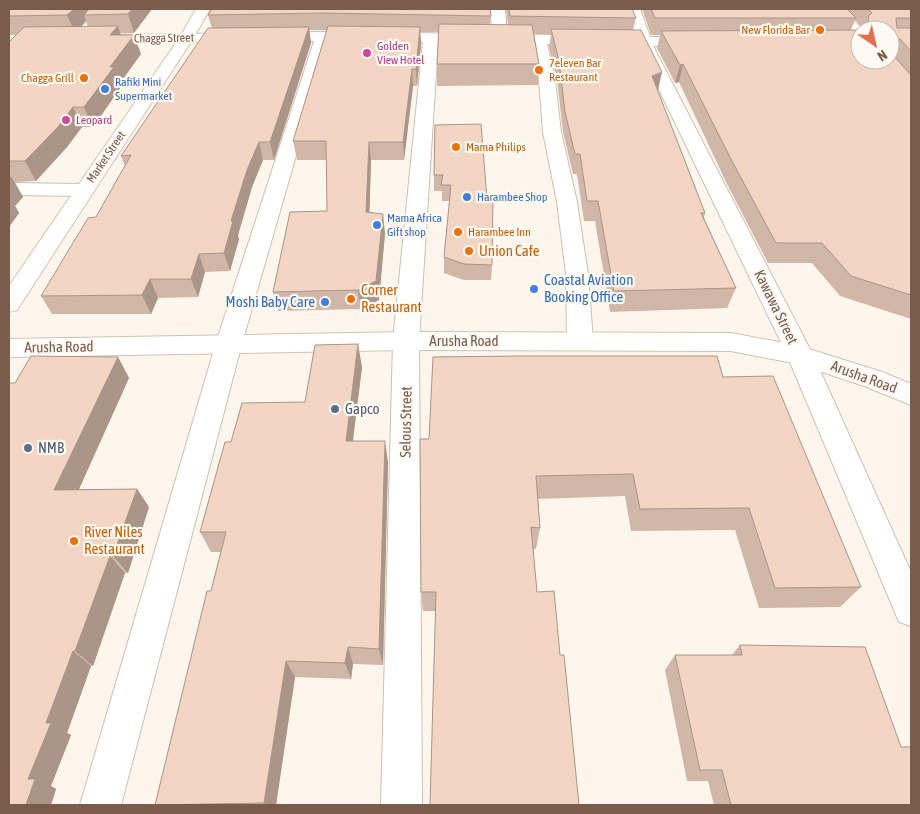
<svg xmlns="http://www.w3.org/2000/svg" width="920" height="814" font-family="'Asap Condensed',sans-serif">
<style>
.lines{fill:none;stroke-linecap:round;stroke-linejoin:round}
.street-casing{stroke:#d1beb0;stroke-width:2}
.secondary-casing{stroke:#d6c0b0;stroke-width:2}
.street{fill:#fff;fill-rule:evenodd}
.secondary{fill:#fff;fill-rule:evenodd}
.wall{fill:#d1b7a8;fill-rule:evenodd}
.shaded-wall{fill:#aa9588}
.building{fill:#f3d5c3;stroke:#aa9588}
.food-dot{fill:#e8710a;stroke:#fffaf3;stroke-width:2}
.hotel-dot{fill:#d1479c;stroke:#fffaf3;stroke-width:2}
.shop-dot{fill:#3f7fe0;stroke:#fffaf3;stroke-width:2}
.service-dot{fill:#5c6f8a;stroke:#fffaf3;stroke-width:2}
.labels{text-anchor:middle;stroke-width:4.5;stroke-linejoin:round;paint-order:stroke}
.far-food-label{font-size:12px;fill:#c56008;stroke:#fffaf3;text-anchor:start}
.far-street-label{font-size:12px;fill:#7a5c4d;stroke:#fffaf3}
.far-hotel-label{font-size:12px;fill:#b23c85;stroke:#fffaf3;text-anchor:start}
.far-shop-label{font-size:12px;fill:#366cbe;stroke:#fffaf3;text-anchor:start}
.food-label{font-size:15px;fill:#c56008;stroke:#fffaf3;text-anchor:start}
.shop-label{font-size:15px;fill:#366cbe;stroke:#fffaf3;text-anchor:start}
.street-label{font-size:15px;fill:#7a5c4d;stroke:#fffaf3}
.service-label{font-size:15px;fill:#4e5e75;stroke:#fffaf3;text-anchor:start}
</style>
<rect width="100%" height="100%" fill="#fdf6ec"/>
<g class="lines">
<g class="street-casing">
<path id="street" d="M491,9H505L507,34L635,37L626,9H640L650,37H696L704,42L696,47L653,46L813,355L911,572V626L899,622L787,355L638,46L547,44L555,80L561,132L577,202L588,274L593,341L589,347L580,350L571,347L567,341L566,274L557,202L543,132L539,80L532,44L438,42L419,341L422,805H381L393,341L423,42L329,41L242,343L121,805H80L216,343L314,41L99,43L92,39L99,35L323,32L492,34Z
M829,9H843L863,30H860V39L855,38Z
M9,183L84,184L91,186L94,190L91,194L84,196L9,195Z"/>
</g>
<g class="secondary-casing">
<path id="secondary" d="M196,9H210L194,37L17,310L9,312V286L180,37Z
M406,332L731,333L800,346L882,372L911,384V405L864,386L798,364L731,351L406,350L9,357V339Z"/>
</g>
<use href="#street" class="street"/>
<use href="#secondary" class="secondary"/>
</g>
<path class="wall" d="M9,9H152L134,33H120L121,35L141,54L120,83L121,87L93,127H82L67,147L36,181L15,182L23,197L15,206L19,213L9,227V42L16,35H9ZM86,21L88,27H81Z
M212,9L491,16L490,25H508L506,9H632L636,18L633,30L658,91L705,213L704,218L736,288L727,308L610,312L595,221H584L577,174H573L563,132L557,80L549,47L551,34H534L539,64L538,85L437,86V64L439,32H420L421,44L417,86H413L404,160H371L369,212L385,233L379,300L361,309L278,311L273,292L327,211L326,160H297L293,141L327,30H309L311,43L274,160H263L252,187L238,235L239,239L230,271L205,272L198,297L158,298L151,314H52L41,296L96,217L125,166L121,156L212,28L208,15Z
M642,9H911V319L840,296L812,263H768L726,182L679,82L675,83L657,48L660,35H651ZM855,20L863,28V30H851Z
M435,125L492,265L491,280H464L444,273V257L450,201H442V191H434V175Z
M118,357L129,378L79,489H137L149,507L128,573H125L93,666H91L67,733L71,735L51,786L56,789L51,805L15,383Z
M362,367L353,441L388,462L383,665L353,664L351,679L295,677L276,805H155L221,552H211L200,532L231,442L305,402Z
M723,377L861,587L840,607L759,608L735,530L631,531L625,496L538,499L540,528L536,549H533L537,592L560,655L579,805L435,611H423L421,592L429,439Z
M740,645L911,805H714L708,781H687L665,670L675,655H732Z"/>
<path class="shaded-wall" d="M74,9H97L84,15L86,21L75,33L67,15Z
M132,9H152L134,33L128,14Z
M118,26L124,45L110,35Z
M309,27L311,43L274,160L270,142Z
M420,27L421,44L417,86L416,69Z
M134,35L141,54L120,83L121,87L93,127L84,107L110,67Z
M900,39L891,57H890V41Z
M683,64L679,82L675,83L680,65Z
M412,69L413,86L404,160L403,142Z
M662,72L658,90L652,76Z
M73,107L82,127L67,147L36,181L25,161Z
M259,142L263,160L252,187L238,235L239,239L230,271L224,253L231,221L247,170Z
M369,142L371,160L369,231L366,212Z
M11,176L23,197L15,206L19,213L9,227V179Z
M383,214L385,233L379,300L361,309L358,290Z
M199,254L205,272L198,297L191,279Z
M150,279L158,298L151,314L142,295Z
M358,344L362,367L350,463L346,441Z
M118,357L129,378L70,509L54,490Z
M385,441L388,462L383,665L379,649Z
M137,489L149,507L128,573L113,556Z
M110,556L125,573L93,666L75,651Z
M348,647L353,664L351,679L345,663Z
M73,651L91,666L67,733L71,735L51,786L56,789L51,805H26L28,779L46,723Z
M286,661L295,677L276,805H266L264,803Z"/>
<path class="building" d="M9,9H74L67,15L9,16Z
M89,9H132L128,14L84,15Z
M212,9H490L491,16L321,13L208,15Z
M509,9H632L636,18L510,16Z
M651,9H847L856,18H655Z
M868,9H911V18H896L897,28H911V51L900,39L890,41V30H860V60H890V52L911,75V295L851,276L822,243H776L733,163L683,64L680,65L661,31L867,30L869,15L872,13Z
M439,24L532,25L539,64H437Z
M118,26L110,35H134L110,67H114L84,107H73L58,127L25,161H9V42L24,27Z
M328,26L420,27L416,69H412L403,142H369L366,212L383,214L376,281L358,290L273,292L290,212L327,211L326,141H293Z
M309,27L270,142H259L247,170L231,221H233L224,253L199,254L191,279H150L142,295L41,296L88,218L96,217L131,155L121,156L208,28Z
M551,29L641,30L662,72L652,76L705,213H701L736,288L614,291L598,201H587L580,154H575L565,112L559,61Z
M481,124L487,199H493L492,265L464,264L444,257L451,185H441L443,175H434L435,125Z
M358,344L346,441H385L379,649L348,647L345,663L286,661L264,803L155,805L207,591H211L226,532H200L225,442H231L242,403L305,402L315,345Z
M31,356L118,357L54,490L137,489L113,556H110L75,651H73L46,723H51L28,779H35L26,805H9V383H15Z
M517,356H717L723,377L773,376L861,587L775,588L749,508L640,509L633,474L536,476L540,528L531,527L537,592L554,591L560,655H564L579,805H430L436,592H421L420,439H429L433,357Z
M740,645L865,647L901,747H911V805H731L722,770H700L675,655H742Z"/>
<g class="food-dot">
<circle cx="820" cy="30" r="5"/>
<circle cx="539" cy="70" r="5"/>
<circle cx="84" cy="78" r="5"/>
<circle cx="456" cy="147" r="5"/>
<circle cx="458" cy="232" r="5"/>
<circle cx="469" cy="251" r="5"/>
<circle cx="351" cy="299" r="5"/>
<circle cx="74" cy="541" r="5"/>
</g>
<g class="hotel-dot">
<circle cx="367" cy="53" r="5"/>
<circle cx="66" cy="120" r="5"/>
</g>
<g class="shop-dot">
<circle cx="105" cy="89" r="5"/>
<circle cx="467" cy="197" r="5"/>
<circle cx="377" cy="225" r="5"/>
<circle cx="534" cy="289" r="5"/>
<circle cx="325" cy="302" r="5"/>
</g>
<g class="service-dot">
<circle cx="335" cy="409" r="5"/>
<circle cx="28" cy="448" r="5"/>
</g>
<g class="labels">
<g class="far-food-label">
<text x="810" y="34" text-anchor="end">New Florida Bar</text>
<text x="549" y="67">7eleven Bar<tspan x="549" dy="14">Restaurant</tspan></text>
<text x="74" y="82" text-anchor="end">Chagga Grill</text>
<text x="466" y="151">Mama Philips</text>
<text x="468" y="236">Harambee Inn</text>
</g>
<g class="far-street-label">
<text transform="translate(164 38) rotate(-1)" y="4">Chagga Street</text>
<text transform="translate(106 157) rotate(-56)" y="4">Market Street</text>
</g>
<g class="far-hotel-label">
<text x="377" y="50">Golden<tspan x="377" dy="14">View Hotel</tspan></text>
<text x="76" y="124">Leopard</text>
</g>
<g class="far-shop-label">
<text x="115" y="86">Rafiki Mini<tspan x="115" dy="14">Supermarket</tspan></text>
<text x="477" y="201">Harambee Shop</text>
<text x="387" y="222">Mama Africa<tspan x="387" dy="14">Gift shop</tspan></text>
</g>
<g class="food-label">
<text x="479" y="256">Union Cafe</text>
<text x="361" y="295">Corner<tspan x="361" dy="17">Restaurant</tspan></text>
<text x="84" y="537">River Niles<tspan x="84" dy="17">Restaurant</tspan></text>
</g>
<g class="shop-label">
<text x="544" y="285">Coastal Aviation<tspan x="544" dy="17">Booking Office</tspan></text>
<text x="315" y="307" text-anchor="end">Moshi Baby Care</text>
</g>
<g class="street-label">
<text transform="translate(776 307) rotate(64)" y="5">Kawawa Street</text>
<text x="464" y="346">Arusha Road</text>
<text transform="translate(59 347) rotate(-1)" y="5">Arusha Road</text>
<text transform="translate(864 377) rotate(20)" y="5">Arusha Road</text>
<text transform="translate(406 422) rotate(-89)" y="5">Selous Street</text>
</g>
<g class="service-label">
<text x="345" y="414">Gapco</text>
<text x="38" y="453">NMB</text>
</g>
</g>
<rect width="920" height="814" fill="none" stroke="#7a5c4d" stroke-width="20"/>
<g transform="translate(875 45) rotate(146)"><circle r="24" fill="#fffaf3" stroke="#cabbb1"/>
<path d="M0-4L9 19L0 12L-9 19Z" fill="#e76f51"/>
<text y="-8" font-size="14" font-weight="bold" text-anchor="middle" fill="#7a5c4d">N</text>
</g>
</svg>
